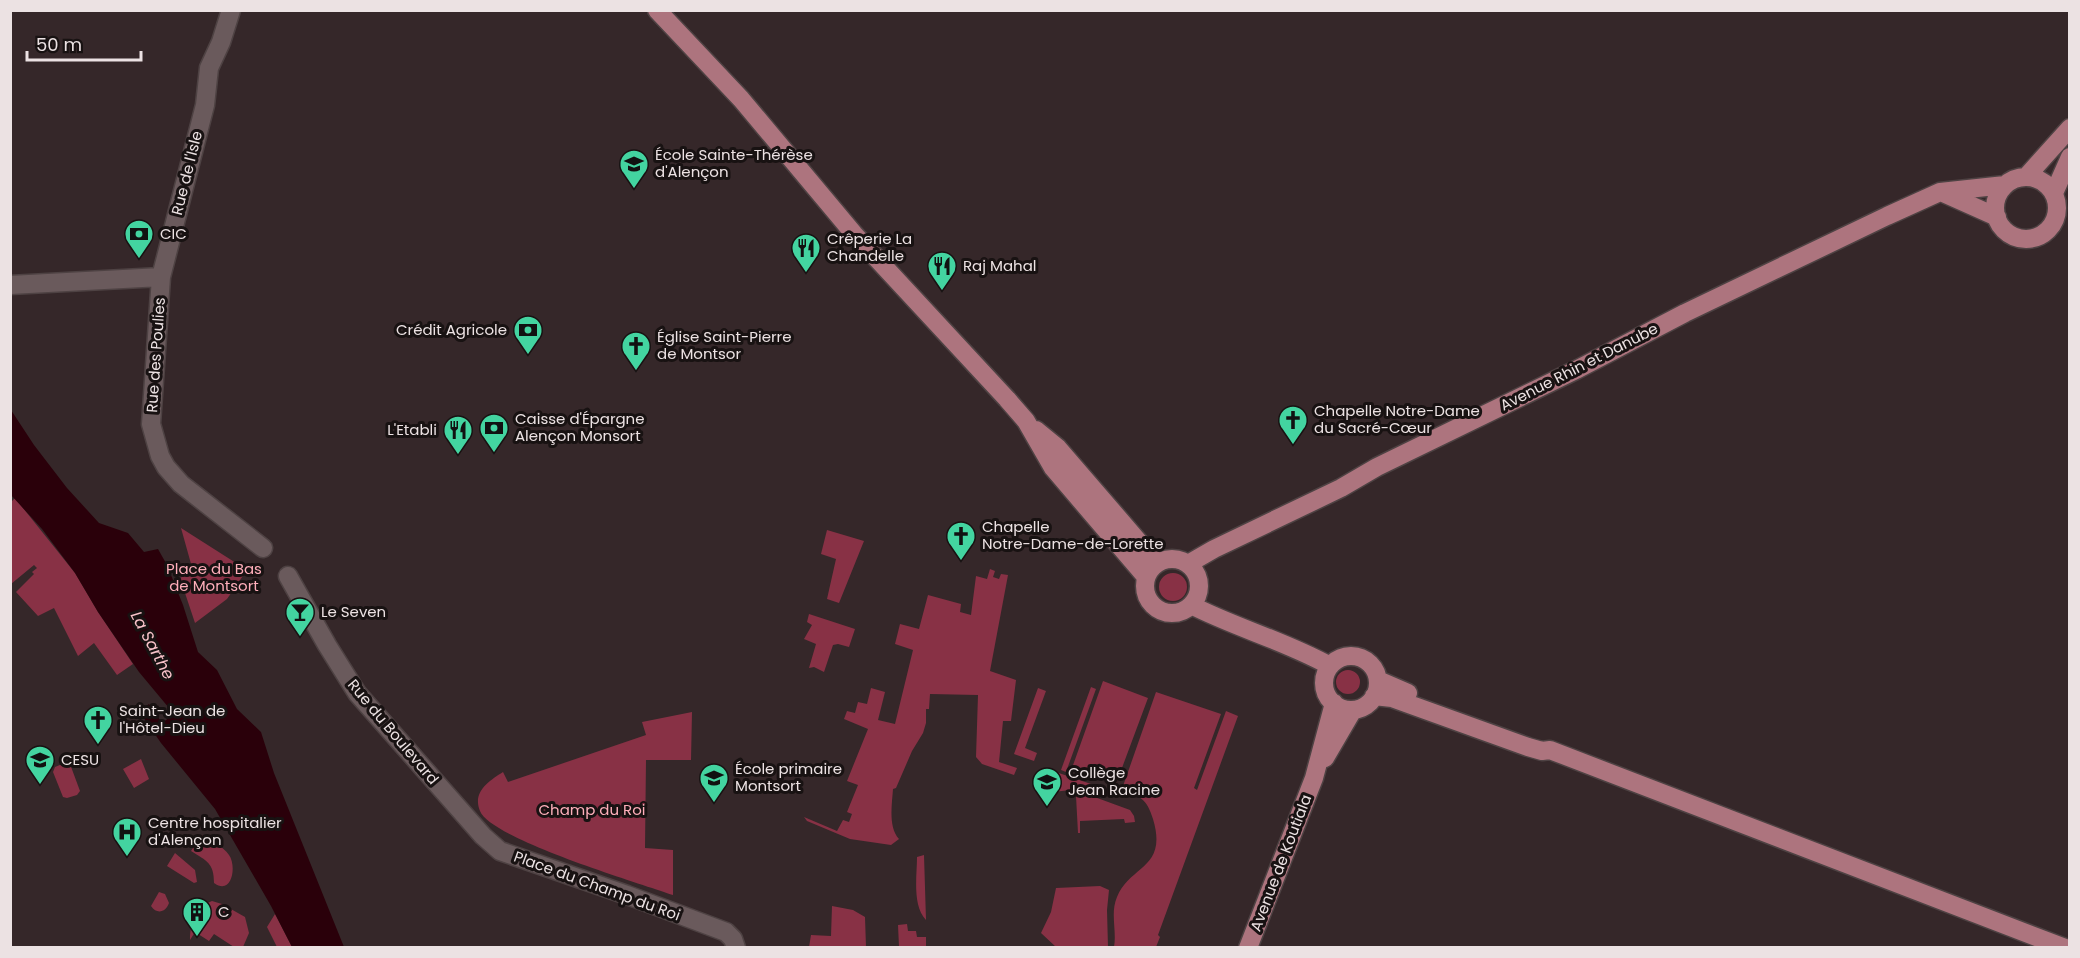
<svg xmlns="http://www.w3.org/2000/svg" width="2080" height="958" font-family="Poppins,sans-serif">
<style>
.green{fill:#883145}
.water{fill:#2a000a}
.lines{fill:none;stroke-linecap:round;stroke-linejoin:round}
.tertiary-casing{stroke:#4e4243;stroke-width:21}
.primary-casing{stroke:#4e4243;stroke-width:21}
.tertiary{stroke:#6a5a5c;stroke-width:18}
.primary{stroke:#ad747e;stroke-width:18}
.labels{text-anchor:middle;stroke-width:6;stroke-linejoin:round;paint-order:stroke}
.poi-label{font-size:15px;fill:#ece2e3;stroke:#181212;text-anchor:start}
.street-label{font-size:15px;fill:#ece2e3;stroke:#181212}
.park-label{font-size:15px;fill:#feaeba;stroke:#181212}
.water-label{font-size:16px;font-style:italic;fill:#f9c3ca;stroke:#181212}
</style>
<rect width="100%" height="100%" fill="#352729"/>
<path class="green" d="M15,498L75,573L98,612L133,664L117,675L94,643L78,656L54,608L38,616L16,592L34,574L32,572L37,568L34,565L11,584L10,500L12,501Z
M181,528L247,570L227,599L195,623L180,578L193,571Z
M827,530L864,541L839,603L827,599L836,559L821,554Z
M990,569L995,571L993,577L999,579L1001,574L1008,575L990,671L1016,680L1011,721H1003L999,762L1017,768L1014,775L982,764L976,757L978,695L930,694L929,709H926V723L923,733L912,751L896,788L893,789C892,804 888,827 899,839L891,845L850,839L807,821L804,817L837,831L843,820L849,822L852,814L847,812L858,785L847,781L868,729L844,719L847,711L855,713L858,702L867,704L871,688L885,692L878,720L895,724L913,650L895,644L900,624L919,629L928,595L961,604L960,612L971,615L976,576L987,579Z
M1159 587a14 14 0 1 1 28 0a14 14 0 1 1-28 0Z
M809,614L855,629L849,647L838,644L833,645L824,672L814,667L809,668L816,644L804,639L812,625L807,622Z
M1336 682a12 12 0 1 1 24 0a12 12 0 1 1-24 0Z
M1103,681L1148,698L1116,784L1072,768Z
M1091,687L1096,689L1066,772L1061,770Z
M1038,688L1046,691L1025,748L1037,753L1034,761L1014,754Z
M1156,692L1221,714L1194,788L1197,790L1226,711L1238,716L1158,935L1160,937L1156,947H1114C1117,931 1110,913 1117,897C1130,865 1168,869 1153,819C1147,799 1140,796 1122,789Z
M692,712L691,760H646L645,848L673,850V895C639,883 491,839 480,811C472,792 489,781 503,772L508,782L646,735L642,722Z
M141,759L149,779L134,788L123,769Z
M67,762L70,764L80,791L77,795L67,798L63,797L53,772L55,767Z
M1050,770L1091,784C1075,789 1059,794 1042,790Z
M1089,795L1130,810L1134,816L1135,822L1125,823L1124,819L1080,821V833H1078L1076,796Z
M202,835C211,841 223,846 229,855C237,866 232,896 214,883C214,863 207,861 191,851Z
M175,853L195,870L197,882L194,883L167,866Z
M924,855L926,920C912,905 917,876 917,857Z
M1100,886L1109,890L1107,910L1108,947H1056L1041,933L1051,912L1056,888Z
M159,892L165,894L169,903C166,912 157,915 151,906Z
M212,901L222,904L245,917L249,933L243,947H234L214,934L209,941L195,932L190,940C190,923 196,907 212,901Z
M832,906L853,910L865,917L866,947H809L811,935L831,936Z
M275,914L292,947H277L267,927Z
M907,924L908,931H916L917,937H926V947H899L898,925Z"/>
<path class="water" d="M11,410L34,445L67,488L99,523L128,533L144,552L158,549L167,565L183,605L198,652L217,670L237,709L261,732L274,773L344,947H292L271,906L215,809L161,743L139,711L149,704L162,723L174,714L139,672L98,612L75,573L42,529L11,495Z"/>
<g class="lines">
<g class="tertiary-casing">
<path id="tertiary" d="M231,10L221,42L209,68L205,105L161,277L151,424L160,456L166,467L181,484L263,548
M10,285L161,277
M288,576L327,645L357,693L483,836L500,851L627,895L726,932L733,939L736,948"/>
</g>
<g class="primary-casing">
<path id="primary" d="M657,10L741,99L854,234L1007,399L1026,421L1053,468L1146,577
M2026,177L2070,128
M1995 208a31 31 0 1 1 62 0a31 31 0 1 1-62 0Z
M1941,192L1997,217
M2054,193L2070,157
M1036,430L1058,448L1157,563
M1145 586a27 27 0 1 1 54 0a27 27 0 1 1-54 0Z
M1188,564L1214,549L1341,488L1377,467L1576,370L1685,313L1887,216L1940,192L2005,185
M1191,605C1236,628 1285,641 1330,666
M1324 683a27 27 0 1 1 54 0a27 27 0 1 1-54 0Z
M1378,680L1408,693
M1374,696L1392,698L1528,747L1542,751L1550,750L2065,948
M1325,758L1353,710
M1248,948L1314,778L1334,703"/>
</g>
<use href="#tertiary" class="tertiary"/>
<use href="#primary" class="primary"/>
</g>
<defs>
<g id="school-pin" transform="scale(1.5)"><path d="M0 17L-7.5 6A9.5 9.5 0 1 1 7.5 6Z" fill="#43d4a0" stroke="#181212"/><path d="M0-5L7-2L0 1L-7-2ZM-4 1L0 2.5L4 1V4Q0 6-4 4Z" fill="#111"/></g>
<g id="bank-pin" transform="scale(1.5)"><path d="M0 17L-7.5 6A9.5 9.5 0 1 1 7.5 6Z" fill="#43d4a0" stroke="#181212"/><path d="M-6-4H6V4H-6ZM0-2.3a2.3 2.3 0 1 0 0 4.6a2.3 2.3 0 1 0 0-4.6Z" fill="#111"/></g>
<g id="restaurant-pin" transform="scale(1.5)"><path d="M0 17L-7.5 6A9.5 9.5 0 1 1 7.5 6Z" fill="#43d4a0" stroke="#181212"/><path d="M-5-6h1v4h1v-4h1v4h1v-4h1v5L-1.5 .5V6h-2V.5L-5-1ZM5-6V6H3V1.5H1.5Q1.5-4 5-6Z" fill="#111"/></g>
<g id="church-pin" transform="scale(1.5)"><path d="M0 17L-7.5 6A9.5 9.5 0 1 1 7.5 6Z" fill="#43d4a0" stroke="#181212"/><path d="M-1.2-6h2.4v3.5h3.3v2.4h-3.3V6h-2.4V-.1h-3.3v-2.4h3.3Z" fill="#111"/></g>
<g id="bar-pin" transform="scale(1.5)"><path d="M0 17L-7.5 6A9.5 9.5 0 1 1 7.5 6Z" fill="#43d4a0" stroke="#181212"/><path d="M-6-5H6L.8 .8V4.5H3.5V6h-7V4.5H-.8V.8Z" fill="#111"/></g>
<g id="hospital-pin" transform="scale(1.5)"><path d="M0 17L-7.5 6A9.5 9.5 0 1 1 7.5 6Z" fill="#43d4a0" stroke="#181212"/><path d="M-5-5h3v3.5h4V-5h3V5h-3V1.5h-4V5h-3Z" fill="#111"/></g>
<g id="building-pin" transform="scale(1.5)"><path d="M0 17L-7.5 6A9.5 9.5 0 1 1 7.5 6Z" fill="#43d4a0" stroke="#181212"/><path d="M-4-6H4V6H1V3H-1V6H-4ZM-2.5-4.3h1.7v1.8h-1.7ZM.8-4.3h1.7v1.8H.8ZM-2.5-1h1.7V.8h-1.7ZM.8-1h1.7V.8H.8Z" fill="#111"/></g>
</defs>
<g fill-rule="evenodd">
<use href="#school-pin" x="634" y="164"/>
<use href="#bank-pin" x="139" y="234"/>
<use href="#restaurant-pin" x="806" y="248"/>
<use href="#restaurant-pin" x="942" y="266"/>
<use href="#bank-pin" x="528" y="330"/>
<use href="#church-pin" x="636" y="346"/>
<use href="#church-pin" x="1293" y="420"/>
<use href="#bank-pin" x="494" y="428"/>
<use href="#restaurant-pin" x="458" y="430"/>
<use href="#church-pin" x="961" y="536"/>
<use href="#bar-pin" x="300" y="612"/>
<use href="#church-pin" x="98" y="720"/>
<use href="#school-pin" x="40" y="760"/>
<use href="#school-pin" x="714" y="778"/>
<use href="#school-pin" x="1047" y="782"/>
<use href="#hospital-pin" x="127" y="832"/>
<use href="#building-pin" x="197" y="912"/>
</g>
<g class="labels">
<g class="poi-label">
<text x="655" y="160">École Sainte-Thérèse<tspan x="655" dy="17">d'Alençon</tspan></text>
<text x="160" y="239">CIC</text>
<text x="827" y="244">Crêperie La<tspan x="827" dy="17">Chandelle</tspan></text>
<text x="963" y="271">Raj Mahal</text>
<text x="507" y="335" text-anchor="end">Crédit Agricole</text>
<text x="657" y="342">Église Saint-Pierre<tspan x="657" dy="17">de Montsor</tspan></text>
<text x="1314" y="416">Chapelle Notre-Dame<tspan x="1314" dy="17">du Sacré-Cœur</tspan></text>
<text x="515" y="424">Caisse d'Épargne<tspan x="515" dy="17">Alençon Monsort</tspan></text>
<text x="437" y="435" text-anchor="end">L'Etabli</text>
<text x="982" y="532">Chapelle<tspan x="982" dy="17">Notre-Dame-de-Lorette</tspan></text>
<text x="321" y="617">Le Seven</text>
<text x="119" y="716">Saint-Jean de<tspan x="119" dy="17">l'Hôtel-Dieu</tspan></text>
<text x="61" y="765">CESU</text>
<text x="735" y="774">École primaire<tspan x="735" dy="17">Montsort</tspan></text>
<text x="1068" y="778">Collège<tspan x="1068" dy="17">Jean Racine</tspan></text>
<text x="148" y="828">Centre hospitalier<tspan x="148" dy="17">d'Alençon</tspan></text>
<text x="218" y="917">C</text>
</g>
<g class="street-label">
<text transform="translate(187 173) rotate(-76)" y="5">Rue de l'Isle</text>
<text transform="translate(156 355) rotate(-86)" y="5">Rue des Poulies</text>
<text transform="translate(1579 367) rotate(-27)" y="5">Avenue Rhin et Danube</text>
<text transform="translate(393 732) rotate(50)" y="5">Rue du Boulevard</text>
<text transform="translate(1281 863) rotate(-69)" y="5">Avenue de Koutiala</text>
<text transform="translate(597 886) rotate(20)" y="5">Place du Champ du Roi</text>
</g>
<g class="park-label">
<text x="214" y="574">Place du Bas<tspan x="214" dy="17">de Montsort</tspan></text>
<text x="592" y="815">Champ du Roi</text>
</g>
<g class="water-label">
<text transform="translate(153 645) rotate(62)" y="6">La Sarthe</text>
</g>
</g>
<rect width="2080" height="958" fill="none" stroke="#ece2e3" stroke-width="24"/>
<path d="M27 51v9h114v-9" fill="none" stroke="#ece2e3" stroke-width="3"/>
<text x="36" y="51" font-size="18" fill="#ece2e3" stroke="#181212" stroke-width="4.5" paint-order="stroke">50 m</text>
</svg>
